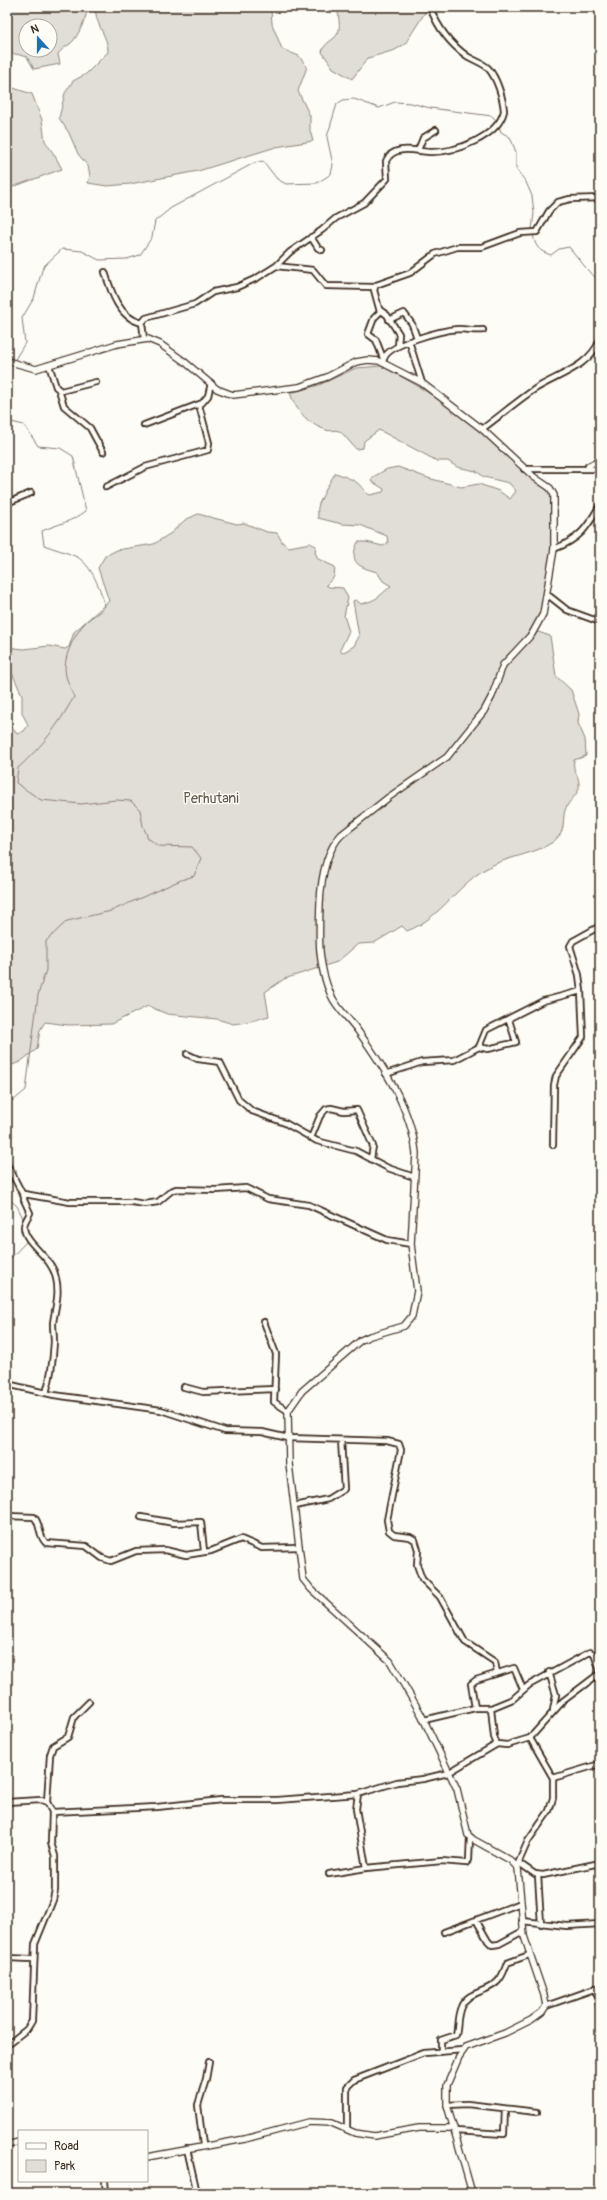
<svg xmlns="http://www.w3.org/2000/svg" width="607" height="2200" font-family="Pangolin,sans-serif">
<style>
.green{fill:#e1ded7;stroke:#8e847a;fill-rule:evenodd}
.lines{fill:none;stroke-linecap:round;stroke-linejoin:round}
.stream{stroke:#887d74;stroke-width:1}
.minor-casing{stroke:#3b2a1e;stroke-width:8}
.tertiary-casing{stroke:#3b2a1e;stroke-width:8}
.minor{stroke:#fdfcf7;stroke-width:4.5}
.tertiary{stroke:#fdfcf7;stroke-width:5.5}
.labels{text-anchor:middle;stroke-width:3;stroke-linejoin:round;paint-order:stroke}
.park-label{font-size:14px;fill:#64574c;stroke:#fdfcf7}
</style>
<rect width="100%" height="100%" fill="#fdfcf7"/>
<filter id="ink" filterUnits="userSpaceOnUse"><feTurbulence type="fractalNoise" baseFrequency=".025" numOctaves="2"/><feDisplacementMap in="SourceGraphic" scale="8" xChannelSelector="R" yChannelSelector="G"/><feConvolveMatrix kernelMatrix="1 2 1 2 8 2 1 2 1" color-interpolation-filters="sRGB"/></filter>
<g filter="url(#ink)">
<path class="green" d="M7,7H88C87,16 78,38 70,44C65,47 62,49 58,54L60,64L34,69L27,57L16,54L7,55ZM26,26H50V50H26Z
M96,7H288L271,9L272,24L282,49L299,56L307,67L298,91L310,116V131L313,141L276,147L198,171L130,184L107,186L88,183L90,176L88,166L78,154L69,133L59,118L65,93L73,81L86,74L108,52C109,37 93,22 96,7Z
M343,7H425L426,11L405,44L395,50L368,58L352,79L333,68L322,52C324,42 334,41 338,33C341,26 338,17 338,10Z
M7,86L32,94L42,120L45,141L55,156L62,169L7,189Z
M381,366C440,395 478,428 526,472C534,480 543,486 551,494C553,538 555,590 532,630L550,636L556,676L571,690L579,714L578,723L585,739L586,756L574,760C572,772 578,772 579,783C581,793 571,798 567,806C562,814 565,825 561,833C551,852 511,855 491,866C458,882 442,918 407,931L402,926L374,943L358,944L337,962L284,979L265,992L269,1016L247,1022L233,1024L217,1019L167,1014L148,1006L111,1024L68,1025L45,1022L40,1030L37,1049L20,1062L7,1067V721L17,734L24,731L28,725L22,713V695L12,673L7,669V647L24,649L49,646L65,649L69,647L74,632L109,601L98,568L105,556L117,550L154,544L171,533L185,520L198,514L237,524L244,523L267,532L277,533L283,543L289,547L310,543L316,546L315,552L318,559L335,567L334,577L326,585L329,587L343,588L348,598L344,616L349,631L340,650L342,653L354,646L359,636L353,601L356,600L361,604C378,600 379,596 391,586L383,581L377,572C358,567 348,562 358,542H366L383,546L388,543L387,536L360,525L342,524L318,518C318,514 317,508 319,504C320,501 333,474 336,473C341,475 352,479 356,482C362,486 363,491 370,495L383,492L384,489L371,481L373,477L387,469L398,467L428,478L461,487L479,484L499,491L510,499L516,491L509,483L484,477L476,471L457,467L448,461H437L379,430L364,441L363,448L356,449C353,446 341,431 339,431C335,429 330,432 326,430C308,424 296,411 290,393L319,385L356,368Z"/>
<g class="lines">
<path class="stream" d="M499,126L501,132L510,137L516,152V169L526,182L532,196L534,213L532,230
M533,234C535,247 539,251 551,255L559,249L569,247L591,274L600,280
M14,361L25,343L22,318L34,298L43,267L62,249L82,251L99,260L127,259L140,255L152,237L155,221L171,208L254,163L263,161L277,179L286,184L317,183L331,174L333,165L327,137L337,104L343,100L354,99L379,108L395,102L411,103L430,108L492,116L497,121
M7,371L11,365
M7,421L24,425L38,446L60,448L73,456L86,511C72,522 57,524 42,531L44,545C54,549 67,552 77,557C92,565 101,591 105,606C98,615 90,617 84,624C73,637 62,659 66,676C68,683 71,690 74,697C56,728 45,743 18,768L16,783L41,800L81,804L116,800L131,801L140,810L143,826L148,838L158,846L192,847L201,858L194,876L181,880L111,911L67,921L46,941V970L38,995L26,1090L14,1100L7,1101
M10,1166L16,1170L17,1178
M7,1185L13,1181
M7,1197L17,1206L24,1220
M7,1262L26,1242L25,1237"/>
<g class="minor-casing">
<path id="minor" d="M418,150L423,138L436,130
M311,237L318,248L322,250
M276,266L313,270L326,286L374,287
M105,272C111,292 119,318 142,323
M380,310L387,315L399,334L398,346
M389,320L404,313L412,324L417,338
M144,339L142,323L146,318L195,304L213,292L237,287L257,278L276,266L290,252L322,230L336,218L364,203L387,179L386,161C394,143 418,152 432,152C456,152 498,137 504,111C503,98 497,78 488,68C483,63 473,60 467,56C450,44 437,26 430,7
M409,341L422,383
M383,358L376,340L368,334L374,318L380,312L374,290L376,285L410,273L435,254L457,247H482L520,233L537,232L549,211L558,202L570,199L600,198
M384,359C387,344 443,330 458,329C467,329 475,331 483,330
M49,365L56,387L61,391L96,382
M59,390L64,406L90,428L103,452
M144,425L202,403L208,396L211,383
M482,429C500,416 517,401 535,389C559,374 588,368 600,340
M588,466L600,460
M524,469H600
M106,487L145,467L208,450L209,443L199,405
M7,503L31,493
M554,549C580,539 587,528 600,505
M548,595L567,610L600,622
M479,1047L488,1049L516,1042L509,1020
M187,1054L198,1059L220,1062L239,1100L252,1111L285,1123L317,1141L356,1151L388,1168L414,1177
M386,1074L422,1062L454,1060L479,1047L486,1030L543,1001L581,991L579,975L570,946L573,941L600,926
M311,1138L320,1116L326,1109L331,1108L344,1111L357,1110L373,1146L371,1159
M553,1145L554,1085L556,1076L583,1037L581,991
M7,1164L23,1195
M264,1322L276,1354L274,1402L288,1411
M7,1384L54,1395L161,1410L225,1431L262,1432L288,1438L387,1441L399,1444L401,1450L387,1520L389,1531L394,1535L410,1537L415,1540L418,1550L417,1565L422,1579L440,1597L465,1642L495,1662L497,1673
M184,1387L203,1392L275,1389
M46,1393C51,1377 53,1359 54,1342C54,1336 53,1330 53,1323C55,1308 60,1294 56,1278C52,1256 25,1245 24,1227C24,1222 28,1217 30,1213L24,1200V1194L70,1202H132L145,1204L158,1202L171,1191L176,1189L216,1190L246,1188L268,1199L309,1205L387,1240L411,1244
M295,1506L328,1499L344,1489L341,1440
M7,1516L34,1517C41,1524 38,1536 46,1543L86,1546L102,1558L111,1561L136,1551L165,1550L186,1555L211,1551L241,1539L262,1548L299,1547
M141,1517L174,1523L201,1522L204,1551
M549,1672L556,1695L553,1710
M475,1708L471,1684L476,1680L514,1668L523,1689
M491,1708L513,1699L529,1685L590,1652L594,1654L600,1671
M424,1720L475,1708H491L494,1737L497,1744L507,1745L530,1738L563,1701L600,1673
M553,1778L600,1764
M358,1794L356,1809L366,1868L442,1861L466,1863L469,1860L470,1837
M7,1802L41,1800L47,1802L52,1812L51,1843L55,1856V1890L53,1900L35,1944L32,2021L27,2029L7,2045
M47,1802L50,1755L53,1746L68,1737L74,1717L89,1702
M52,1812L157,1807L221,1800H277L358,1794L397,1782L423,1779L448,1773L497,1744
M519,1863L535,1874L543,1875L600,1863
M517,1866L528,1841L549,1811L553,1798V1778L530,1738
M329,1874L366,1868
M538,1875L541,1924
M476,1920L488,1941L492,1945L499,1944L523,1931
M522,1921L567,1926L600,1924
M444,1932L521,1903
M7,1958L33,1959
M595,1988L600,2009
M546,2006L600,1987
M441,2051V2040L456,2035C458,2026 457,2016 461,2007C468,1990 489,1993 499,1980C503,1975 505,1969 507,1963L529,1955
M447,2105L467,2104L537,2112
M347,2129V2087L354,2080L424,2053L463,2050
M455,2131L504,2134L505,2109
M203,2145L198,2105L206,2079L209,2062
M187,2149L197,2193
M105,2181L106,2193"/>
</g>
<g class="tertiary-casing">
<path id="tertiary" d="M7,361L36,369L117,344L148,339L160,344L185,362L217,389L233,395L299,387L327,377L356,362L368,360L379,361L422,383L482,429L534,477L550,488L554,495V549L543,614L532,634L503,665L492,696L484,711L447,757L389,797L341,835C325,852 321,881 320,903C319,936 317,964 331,995C337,1009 350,1019 358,1031C384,1067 411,1109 416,1153L411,1244L417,1291L412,1316L404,1326L370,1336L361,1340L302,1391L288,1411L289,1464L303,1579L311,1589L390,1661L421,1714L457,1789L468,1835L474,1840L510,1860L518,1868L524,1936L544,1995L546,2006L542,2012L531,2020L505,2033L466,2047L459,2057L447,2085V2105L472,2193
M7,2145L19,2142
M147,2157L245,2139L309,2122L332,2123L355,2133L374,2136L419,2128H454"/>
</g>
<use href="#minor" class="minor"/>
<use href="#tertiary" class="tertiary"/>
</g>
</g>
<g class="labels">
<g class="park-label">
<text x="211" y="803">Perhutani</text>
</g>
</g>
<rect width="607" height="2200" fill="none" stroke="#fdfcf7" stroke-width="24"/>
<rect x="12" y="12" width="583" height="2176" fill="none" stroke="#3b2a1e" stroke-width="1.5" filter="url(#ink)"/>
<rect x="18" y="2130" width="130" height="52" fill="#fdfcf7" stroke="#afa8a0"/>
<rect x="26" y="2143" width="20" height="6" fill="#fdfcf7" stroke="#afa8a0"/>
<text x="54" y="2150" font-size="12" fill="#3b2a1e">Road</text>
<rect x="26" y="2160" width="20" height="12" fill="#e1ded7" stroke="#afa8a0"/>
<text x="54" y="2170" font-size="12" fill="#3b2a1e">Park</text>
<g transform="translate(38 38) rotate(339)"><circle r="19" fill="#fdfcf7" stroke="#afa8a0"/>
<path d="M0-3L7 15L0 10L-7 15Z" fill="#1f6fb2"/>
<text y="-6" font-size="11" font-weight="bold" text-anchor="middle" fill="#3b2a1e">N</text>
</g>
</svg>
